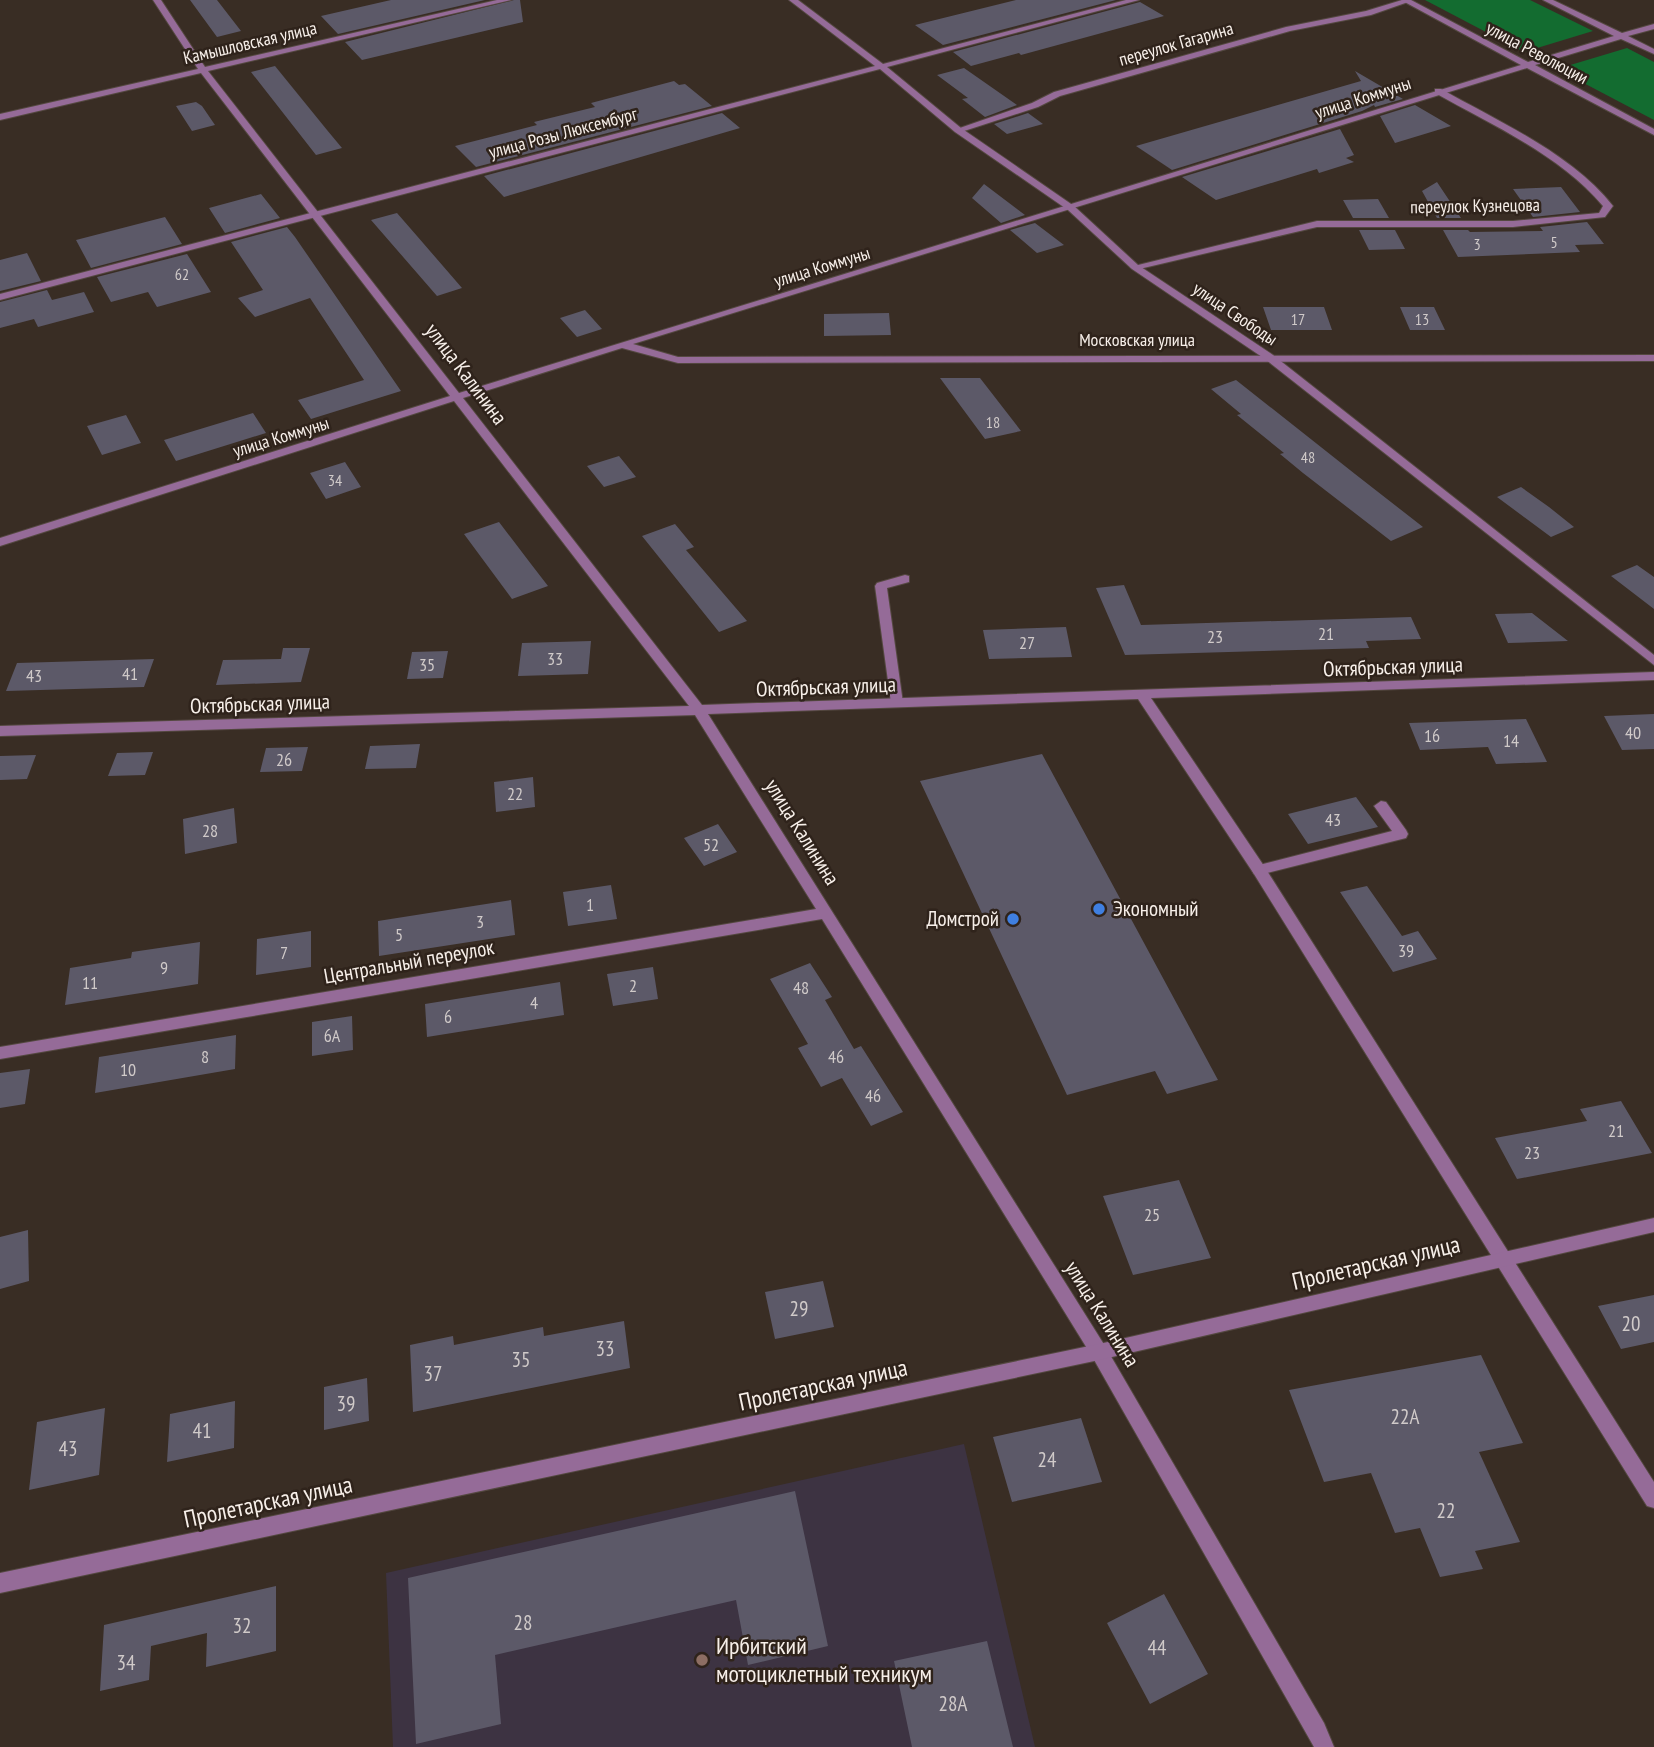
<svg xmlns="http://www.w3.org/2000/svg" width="1654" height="1747" font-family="'PT Sans Narrow',sans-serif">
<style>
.education{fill:#3d3342}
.forest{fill:#136c30}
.building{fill:#5c5968}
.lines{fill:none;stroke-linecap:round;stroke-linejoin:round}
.service-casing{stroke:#544840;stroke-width:2}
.minor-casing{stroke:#544840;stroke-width:2}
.tertiary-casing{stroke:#544840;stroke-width:2}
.service{fill:#956b98;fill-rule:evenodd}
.minor{fill:#956b98;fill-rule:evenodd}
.tertiary{fill:#956b98;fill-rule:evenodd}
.shop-dot{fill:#3f7fe0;stroke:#2f231b;stroke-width:2.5}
.education-dot{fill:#8d6e63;stroke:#2f231b;stroke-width:2.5}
.labels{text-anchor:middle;stroke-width:5;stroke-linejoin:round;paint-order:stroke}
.far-number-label{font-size:16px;fill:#d0cac9}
.far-street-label{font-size:18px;fill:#f7efe9;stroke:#2f231b}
.number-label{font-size:18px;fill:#d0cac9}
.street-label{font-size:21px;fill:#f7efe9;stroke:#2f231b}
.poi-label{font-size:21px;fill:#f7efe9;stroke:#2f231b;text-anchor:start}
.near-number-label{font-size:21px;fill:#d0cac9}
.near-street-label{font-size:24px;fill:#f7efe9;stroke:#2f231b}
.near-poi-label{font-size:24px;fill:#f7efe9;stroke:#2f231b;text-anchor:start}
</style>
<rect width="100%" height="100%" fill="#392d24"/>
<path class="education" d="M964,1444L1035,1747H393L386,1573Z"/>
<path class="forest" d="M1425,0H1530L1593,31L1524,52Z
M1627,48L1654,62V120L1557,69Z"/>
<path class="building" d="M190,0H217L241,31L217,37Z
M391,0H485L338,34L321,16Z
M514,0H520L523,22L362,60L345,42Z
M1016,0H1116L943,45L915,25Z
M1140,2L1164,16L1021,55L1019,53L971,66L953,52Z
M275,66L327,130L342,148L316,155L251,72Z
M964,68L1017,105L985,117L962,99L968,98L937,75Z
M1355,71L1403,99L1375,107L1374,105L1362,111L1172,170L1136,146L1361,81Z
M674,81L679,85L685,84L712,106L476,167L455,146L537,125L534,122L595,107L591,103Z
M196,102L202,106L215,125L192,131L176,106Z
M1415,105L1451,126L1395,143L1380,116Z
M722,113L740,128L504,197L484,176Z
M1028,113L1043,124L1007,134L994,124Z
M1340,129L1354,155L1346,158L1354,162L1319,173L1317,169L1216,200L1182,177Z
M1437,182L1461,218H1437L1422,191Z
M984,184L1025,215L1001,223L972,198Z
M1561,187L1580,212L1533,217L1513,189Z
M261,194L280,218L225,233L209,208Z
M1378,199L1389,218H1353L1343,200Z
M397,213L417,236L462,288L437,296L371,220Z
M165,217L182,244L91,268L76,240Z
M1587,222L1604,244L1575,245L1580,252L1458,257L1443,230H1468L1470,232L1543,231L1540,227Z
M1035,223L1064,245L1037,253L1010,230Z
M287,227L295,237L401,391L311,419L298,400L364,380L310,298L255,317L238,298L263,290L231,242Z
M1359,230H1395L1405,249L1369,250Z
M27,253L41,281L0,291V260Z
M187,254L211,292L157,307L148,292L111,302L97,277Z
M47,290L52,300L84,292L94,312L38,327L34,319L0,328V302Z
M1263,307H1324L1332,330H1271Z
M1400,307H1434L1445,330H1410Z
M585,310L602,329L577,337L560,318Z
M889,313L891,335L824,336V314Z
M940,378H980L1021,431L985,439Z
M1236,380L1355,474L1423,527L1391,541L1303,473L1280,454L1284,453L1237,415L1241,414L1211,389Z
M253,413L266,433L176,461L164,440Z
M126,415L141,443L102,455L87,426Z
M619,456L636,477L604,487L587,466Z
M345,462L361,487L326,499L310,473Z
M1521,487L1549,507L1574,527L1551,537L1497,497Z
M499,522L531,564L548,586L512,599L464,534Z
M675,524L694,547L686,550L747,621L719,632L642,536Z
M1637,565L1654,577V609L1611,576Z
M1124,585L1141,625L1411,617L1421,639L1366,641L1369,648L1125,655L1096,588Z
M1532,613L1568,641L1508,643L1495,614Z
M1066,627L1072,657L989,659L983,630Z
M591,641L588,674L518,676L522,643Z
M283,648H310L301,682L216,685L223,660L281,659Z
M448,651L443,678L407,679L412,652Z
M154,659L144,687L6,691L17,663Z
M1654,714V749L1622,750L1604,716Z
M1526,719L1547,762L1496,764L1488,747L1420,750L1409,723Z
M420,744L416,768L365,769L370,746Z
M308,747L302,771L260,772L266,748Z
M153,752L145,775L108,776L117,753Z
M1042,754L1218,1080L1167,1094L1155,1071L1067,1095L920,781Z
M36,755L27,779L0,780V756Z
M533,777L535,807L496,812L494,782Z
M1356,797L1378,827L1308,844L1288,814Z
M234,808L237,843L185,854L183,819Z
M718,824L737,852L704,866L684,838Z
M611,885L617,919L568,926L563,892Z
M1367,886L1402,936L1418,931L1437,959L1393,972L1340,892Z
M511,900L515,935L379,956L378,921Z
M311,931V967L256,975L257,939Z
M200,942L198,984L65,1005L70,968L131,958L132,952Z
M810,963L832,997L825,1000L854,1049L861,1046L903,1112L871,1126L842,1078L821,1087L798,1048L808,1044L770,979Z
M653,967L658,999L613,1006L607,974Z
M560,982L564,1015L427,1037L425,1004Z
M352,1016L353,1050L312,1056V1022Z
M236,1035L235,1069L95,1093L99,1057Z
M30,1069L25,1104L0,1108V1073Z
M1621,1101L1652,1153L1517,1179L1495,1138L1587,1121L1580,1109Z
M1179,1180L1211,1258L1133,1275L1103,1196Z
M28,1230L29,1281L0,1289V1237Z
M823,1281L834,1327L775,1339L765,1292Z
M1654,1295V1342L1621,1349L1598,1306Z
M624,1321L630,1368L413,1412L410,1345L453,1336L454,1345L543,1327L544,1336Z
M1481,1355L1523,1443L1479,1452L1520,1542L1475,1551L1483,1569L1440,1577L1420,1528L1395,1533L1371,1473L1324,1482L1289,1390Z
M367,1378L369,1421L324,1430V1387Z
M235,1401L234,1448L167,1462L170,1414Z
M105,1408L99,1475L29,1490L37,1422Z
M1081,1418L1102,1482L1012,1502L993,1437Z
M795,1491L828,1646L748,1665L736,1600L495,1655L501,1724L416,1744L408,1578Z
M276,1586V1651L206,1667L207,1633L151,1646L149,1680L100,1691L104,1625Z
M1164,1594L1208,1674L1150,1704L1107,1623Z
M987,1641L1013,1747H912L894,1661Z"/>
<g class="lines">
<g class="service-casing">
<path id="service" d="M1402,0L1411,1L1371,15L1290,31L1060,96L1038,107L961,132L954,130L1032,103L1054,92L1286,27L1366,11Z
M1435,89H1441C1498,121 1572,154 1613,206L1605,217L1513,227H1317L1135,270L1130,267L1317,221H1513L1599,213L1603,206C1560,155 1492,125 1435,93Z
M905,575L909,576V582L887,588L903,703L897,707L891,703L875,586L877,583Z
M1381,801L1386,802L1406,830L1408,834L1406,838L1259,875L1254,874L1252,870L1254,866L1259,865L1392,831L1374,806Z"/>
</g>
<g class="minor-casing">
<path id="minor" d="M153,0H161L205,67L497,0H511L208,71L459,393L1521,65L1401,0H1411L1528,62L1614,36L1543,0H1553L1622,33L1654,24V29L1628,36L1654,49V54L1621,39L1535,65L1654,129V135L1527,68L633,344L678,357L1654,355V361L678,363L622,348L463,398L702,705L1654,672V680L1151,698L1264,866L1654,1482V1508L1647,1506L1254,874L1138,699L708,714L1105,1346L1324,1723L1334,1747H1314L1093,1358L822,919L0,1059V1047L816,909L695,715L0,736V726L689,706L454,401L0,546V538L450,396L201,73L0,120V114L198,69Z"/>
</g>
<g class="tertiary-casing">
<path id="tertiary" d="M789,0H798L883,64L1126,0H1139L887,67L961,128L1074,206L1138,265L1273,355L1654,655V665L1265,359L1132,269L1068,210L955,132L880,69L0,300V294L875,66Z
M1654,1218V1232L1099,1360L0,1593V1573L1099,1344Z"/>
</g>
<use href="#service" class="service"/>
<use href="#minor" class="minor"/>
<use href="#tertiary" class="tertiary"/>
</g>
<g class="shop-dot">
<circle cx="1099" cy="909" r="7"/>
<circle cx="1013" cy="919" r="7"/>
</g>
<circle class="education-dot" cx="702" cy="1660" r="7"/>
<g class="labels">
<g class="far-number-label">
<text x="1554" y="248">5</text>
<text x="1477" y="250">3</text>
<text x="182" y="280">62</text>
<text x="1298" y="325">17</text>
<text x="1422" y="325">13</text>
<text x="993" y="428">18</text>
<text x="1308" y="463">48</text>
<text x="335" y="486">34</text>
</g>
<g class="far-street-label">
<text transform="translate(250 43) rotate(-13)" y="6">Камышловская улица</text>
<text transform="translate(1176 44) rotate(-16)" y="6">переулок Гагарина</text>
<text transform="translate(1537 53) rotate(28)" y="6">улица Революции</text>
<text transform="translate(1363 98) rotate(-18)" y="6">улица Коммуны</text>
<text transform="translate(563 133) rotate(-15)" y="6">улица Розы Люксембург</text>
<text transform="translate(1475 206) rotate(-1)" y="6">переулок Кузнецова</text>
<text transform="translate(822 267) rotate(-17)" y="6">улица Коммуны</text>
<text transform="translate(1235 314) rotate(34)" y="6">улица Свободы</text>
<text x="1137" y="346">Московская улица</text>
<text transform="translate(281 437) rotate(-17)" y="6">улица Коммуны</text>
</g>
<g class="number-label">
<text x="1326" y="640">21</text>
<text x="1215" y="643">23</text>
<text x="1027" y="649">27</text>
<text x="555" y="665">33</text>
<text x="427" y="671">35</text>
<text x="130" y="680">41</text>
<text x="34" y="682">43</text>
<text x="1633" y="739">40</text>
<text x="1432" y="742">16</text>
<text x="1511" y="747">14</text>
<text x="284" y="766">26</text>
<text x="515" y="800">22</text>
<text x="1333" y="826">43</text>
<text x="210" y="837">28</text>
<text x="711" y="851">52</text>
<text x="590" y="911">1</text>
<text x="480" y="928">3</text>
<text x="399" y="941">5</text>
<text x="1406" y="957">39</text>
<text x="284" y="959">7</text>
<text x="164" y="974">9</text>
<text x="90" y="989">11</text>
<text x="633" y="992">2</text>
<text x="801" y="994">48</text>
<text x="534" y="1009">4</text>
<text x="448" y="1023">6</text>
<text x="332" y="1042">6А</text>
<text x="205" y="1063">8</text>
<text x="836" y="1063">46</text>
<text x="128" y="1076">10</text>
<text x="873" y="1102">46</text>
<text x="1616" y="1137">21</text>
<text x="1532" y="1159">23</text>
<text x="1152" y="1221">25</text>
</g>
<g class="street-label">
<text transform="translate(466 374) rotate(53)" y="7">улица Калинина</text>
<text transform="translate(1393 667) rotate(-2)" y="7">Октябрьская улица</text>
<text transform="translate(826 687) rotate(-2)" y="7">Октябрьская улица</text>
<text transform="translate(260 704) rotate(-2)" y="7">Октябрьская улица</text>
<text transform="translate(802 832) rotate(58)" y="7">улица Калинина</text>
<text transform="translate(409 962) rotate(-10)" y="7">Центральный переулок</text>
<text transform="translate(1102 1314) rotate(58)" y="7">улица Калинина</text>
</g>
<g class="poi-label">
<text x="1113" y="916">Экономный</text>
<text x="999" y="926" text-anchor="end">Домстрой</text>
</g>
<g class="near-number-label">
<text x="799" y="1316">29</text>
<text x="1631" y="1331">20</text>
<text x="605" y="1356">33</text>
<text x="521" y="1367">35</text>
<text x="433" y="1381">37</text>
<text x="346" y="1411">39</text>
<text x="1405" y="1424">22А</text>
<text x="202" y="1438">41</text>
<text x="68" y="1456">43</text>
<text x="1047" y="1467">24</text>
<text x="1446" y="1518">22</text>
<text x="523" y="1630">28</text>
<text x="242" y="1633">32</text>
<text x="1157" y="1655">44</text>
<text x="126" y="1670">34</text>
<text x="953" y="1711">28А</text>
</g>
<g class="near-street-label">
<text transform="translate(1376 1263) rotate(-13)" y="8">Пролетарская улица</text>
<text transform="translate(823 1385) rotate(-12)" y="8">Пролетарская улица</text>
<text transform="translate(268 1502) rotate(-12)" y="8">Пролетарская улица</text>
</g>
<g class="near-poi-label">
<text x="716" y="1654">Ирбитский<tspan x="716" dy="28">мотоциклетный техникум</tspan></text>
</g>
</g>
</svg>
